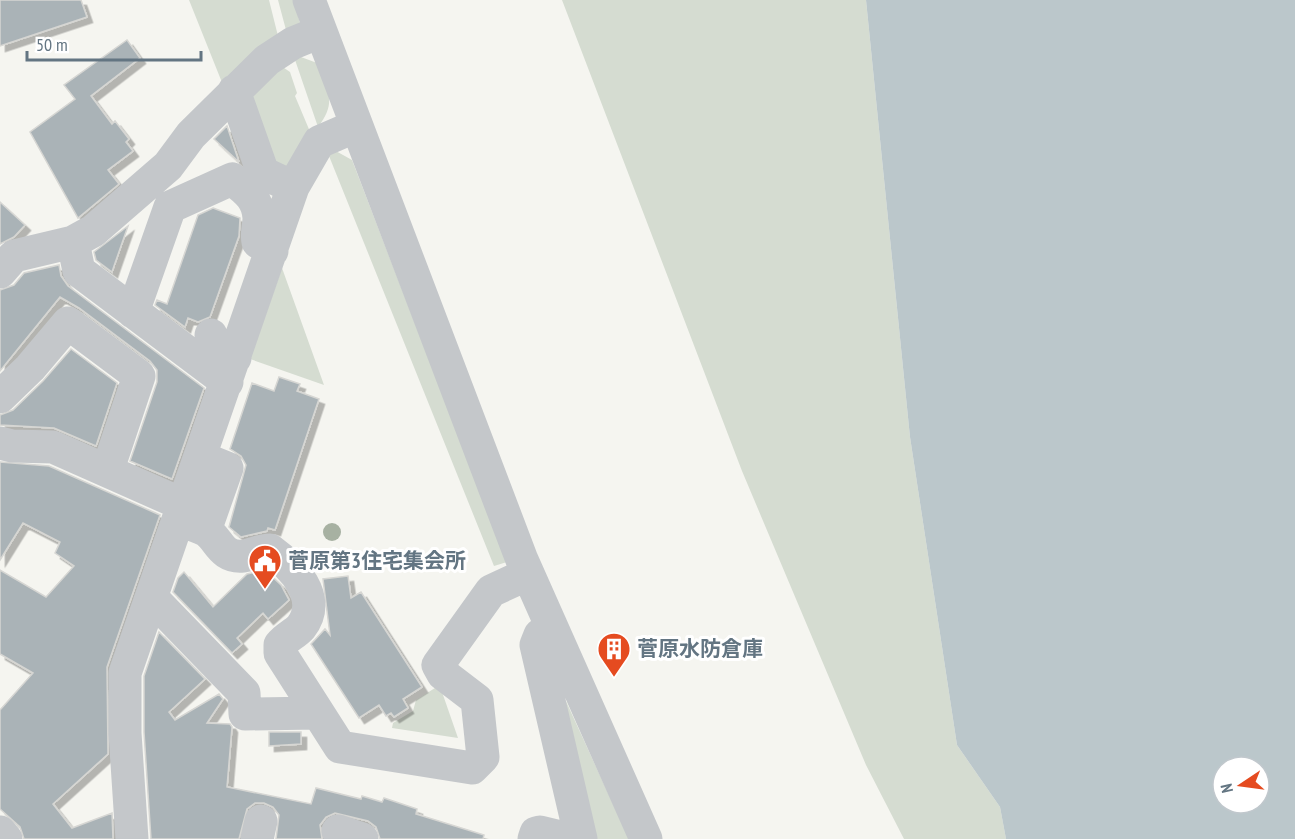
<svg xmlns="http://www.w3.org/2000/svg" width="1295" height="839" font-family="'PT Sans Narrow','Noto Sans JP',sans-serif">
<style>
.green{fill:#d5dcd1}
.water{fill:#bbc7cb;fill-rule:evenodd}
.building{fill:#aab3b7;stroke:#d6d6d3;stroke-width:1.5;filter:url(#shadow)}
.lines{fill:none;stroke-linecap:round;stroke-linejoin:round}
.minor{stroke:#c4c7ca;stroke-width:33}
.tree{fill:#a7b1a2}
.labels{text-anchor:middle;stroke-width:6;stroke-linejoin:round;paint-order:stroke}
.poi-label{font-size:21px;font-weight:bold;fill:#637582;stroke:#fff;text-anchor:start}
</style>
<defs>
<filter id="shadow"><feDropShadow dx="5.5" dy="5.5" stdDeviation="0" flood-color="#0004"/></filter>
</defs>
<rect width="100%" height="100%" fill="#f5f5f0"/>
<path class="green" d="M189,0H269L278,36L225,90Z
M278,0H294L300,23L286,30Z
M562,0H866L910,437L957,745L1000,807L1006,839H904L866,765L742,471Z
M293,54L317,63C327,91 338,101 318,127Z
M274,61L290,72L297,93L295,96L311,134L294,172L267,165L242,93Z
M334,150L352,160L507,562L494,566L327,151Z
M282,268L324,385L250,359Z
M435,688L442,692L458,738L392,728L393,723L413,711L416,700Z
M565,699L629,839H588Z"/>
<path class="water" d="M866,0H1295V839H1006L1000,807L957,745L910,437ZM1223,767H1259V803H1223Z"/>
<path class="building" d="M0,0H81L87,17L0,46Z
M127,40L140,58L91,96L112,124L115,121L129,139L126,142L133,151L108,170L119,184L78,218L30,132L75,99L64,85Z
M227,126L239,162L214,139Z
M0,202L25,225L14,237L0,244Z
M213,208L240,218L239,236L210,317L198,322L188,318L185,327L155,305L157,300L167,304L198,215Z
M128,226L114,266L112,272L96,260L94,252Z
M59,265L61,276L68,286L204,388L172,479L130,461L157,382V370L150,361L79,308L60,297L0,371V290L14,285L24,273Z
M71,349L117,383L96,446L54,428L0,425V415L13,410L43,381Z
M279,377L300,384L297,391L319,399L275,530L268,528L267,531L241,537L229,527L246,465L241,456L230,449L252,383L274,391Z
M0,462L49,466L160,515L107,667L108,754L53,804L72,828L112,813L113,839H24L20,827L0,809V710L33,673L0,654V570L46,597L74,566L55,553L60,542L23,523L0,560Z
M265,570L281,585L289,600L268,619L263,613L237,638L242,644L232,653L173,592L178,578L184,572L213,607L247,574Z
M348,576L351,598L361,592L422,687L403,699L408,708L394,717L391,713L386,716L379,705L359,718L311,644L325,629L330,635L323,579Z
M159,632L205,679L169,712L175,720L219,694L223,699L207,723L230,724L232,727L227,787L311,804L316,788L361,799L362,796L382,802L384,798L417,809L416,814L484,835L483,839H380L376,827L368,821L335,813L326,817L320,825L322,839H276L279,815L273,807L264,803H255L247,809L239,839H151L144,732V676Z
M269,732H301V744L269,746Z"/>
<g class="lines">
<path class="minor" d="M309,0L522,560L646,839
M234,91L263,173L293,187
M73,242L79,271L227,382
M0,272L14,256L73,242L93,231L168,166L191,135L267,60L293,43L320,32
M133,312L170,207L232,179C246,190 258,198 259,218C259,227 256,233 258,242L272,251
M211,335L219,352L235,358
M0,397L30,368L68,323L139,376L108,469
M0,443L12,446L53,447L184,505
M202,458L227,468L208,522V531
M179,520C187,523 197,526 205,530C219,538 220,558 243,556C252,555 260,550 270,550C292,566 324,598 301,627C295,634 286,637 280,645V653L340,747L472,768L483,757L477,700L443,674L438,665L491,591L528,574
M152,598L244,693L245,714L318,713
M552,630L540,635L536,645L581,839
M338,831L362,839
M0,832L6,839
M132,839L125,733V673L293,187L319,142L356,126
M257,839L261,821
M534,839L536,833L540,832L569,839"/>
</g>
<circle class="tree" cx="332" cy="532" r="9"/>
<defs>
<g id="civic-pin" transform="scale(1.725)"><path d="M0 17L-7.5 6A9.5 9.5 0 1 1 7.5 6Z" fill="#e54b20" stroke="#fff"/><path d="M-.6-6.5H3V-4.5H.6V-3L4-1V1h2V6H-6V1h2V-1L-.6-3ZM-1.2 2.5V6h2.4V2.5Z" fill="#fff"/></g>
<g id="building-pin" transform="scale(1.725)"><path d="M0 17L-7.5 6A9.5 9.5 0 1 1 7.5 6Z" fill="#e54b20" stroke="#fff"/><path d="M-4-6H4V6H1V3H-1V6H-4ZM-2.5-4.3h1.7v1.8h-1.7ZM.8-4.3h1.7v1.8H.8ZM-2.5-1h1.7V.8h-1.7ZM.8-1h1.7V.8H.8Z" fill="#fff"/></g>
</defs>
<g fill-rule="evenodd">
<use href="#civic-pin" x="265" y="561"/>
<use href="#building-pin" x="614" y="649"/>
</g>
<g class="labels">
<g class="poi-label">
<text x="288" y="568">菅原第3住宅集会所</text>
<text x="637" y="656">菅原水防倉庫</text>
</g>
</g>
<g transform="translate(1241 785) rotate(257)"><circle r="28" fill="#ffffff" stroke="#c1c8cd" stroke-width="1.5"/>
<path d="M0-4.5L10 22L0 15L-10 22Z" fill="#e54b20"/>
<text y="-9" font-size="16" font-weight="bold" text-anchor="middle" fill="#637582">N</text>
</g>
<path d="M27 51v9h174v-9" fill="none" stroke="#637582" stroke-width="3"/>
<text x="36" y="51" font-size="18" fill="#637582" stroke="#ffffff" stroke-width="4.5" paint-order="stroke">50 m</text>
</svg>
